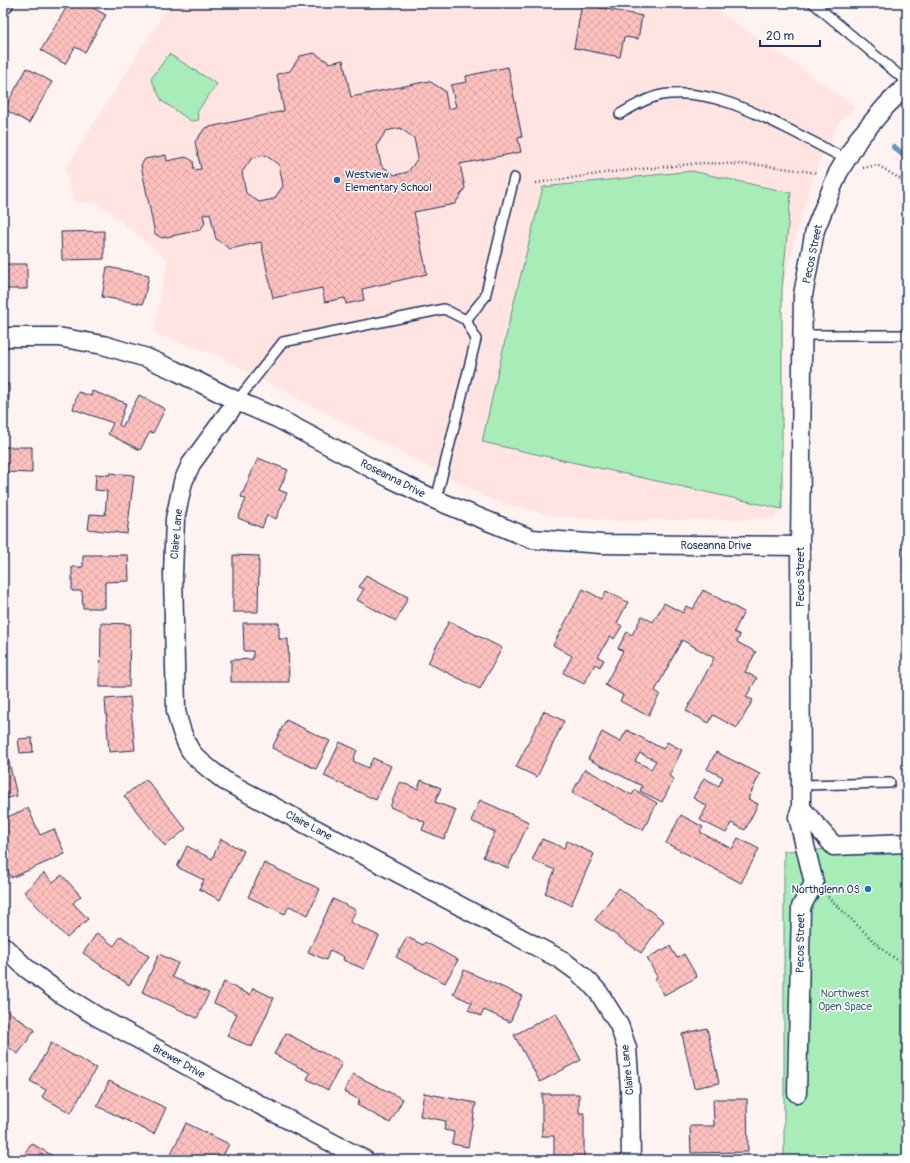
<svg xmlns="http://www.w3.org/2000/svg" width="910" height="1163" font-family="Pangolin,sans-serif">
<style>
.built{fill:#ffe4e2}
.green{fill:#a8edb8;stroke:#628e8b}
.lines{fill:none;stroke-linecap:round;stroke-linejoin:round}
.stream{stroke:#6597ba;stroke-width:6}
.building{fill:url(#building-cross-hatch);stroke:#1b2f5e;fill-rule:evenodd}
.service-casing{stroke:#1b2f5e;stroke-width:12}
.minor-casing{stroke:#1b2f5e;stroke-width:21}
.path{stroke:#1b2f5e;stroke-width:2.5;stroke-dasharray:1 3;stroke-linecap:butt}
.service{stroke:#fff;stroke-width:9}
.minor{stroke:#fff;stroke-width:18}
.poi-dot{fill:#1f6fb2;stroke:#fff;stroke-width:1.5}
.labels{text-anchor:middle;stroke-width:3;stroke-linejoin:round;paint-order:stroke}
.poi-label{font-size:11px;fill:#1b2f5e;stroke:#fff;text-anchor:start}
.street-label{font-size:11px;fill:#1b2f5e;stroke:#fff}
.park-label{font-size:11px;fill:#3e5e74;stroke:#fff}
</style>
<defs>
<pattern id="building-cross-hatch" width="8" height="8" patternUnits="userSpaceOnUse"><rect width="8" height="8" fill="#fec1be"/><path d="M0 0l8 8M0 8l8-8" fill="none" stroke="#d9a6a6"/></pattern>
</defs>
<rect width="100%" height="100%" fill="#fff3f2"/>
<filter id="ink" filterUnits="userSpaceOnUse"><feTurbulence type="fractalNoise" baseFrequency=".025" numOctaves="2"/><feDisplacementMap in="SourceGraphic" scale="8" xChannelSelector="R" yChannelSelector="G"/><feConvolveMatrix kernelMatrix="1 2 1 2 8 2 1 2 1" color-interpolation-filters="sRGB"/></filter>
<g filter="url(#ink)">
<path class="built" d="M170,3H708L856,107L840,121L819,161L800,220L782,289V509L774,519L611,521L556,517L492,500L213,354L154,333L167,259L99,204L74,202L65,169Z"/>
<path class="green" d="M169,54L217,84L197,112L199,120L191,121L162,101L151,79Z
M692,171L791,193L782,289V509L482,442L512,310L543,187Z
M907,847V1160H784V851Z"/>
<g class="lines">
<path class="stream" d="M894,147L907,158"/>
</g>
<path class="building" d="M69,3H84L106,15L85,52L75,47L65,64L41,50Z
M98,3H109L106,7Z
M582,4L642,16L638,39L624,37L620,57L574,48Z
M314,53L330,63L343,60L351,97L429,81L445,91L448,109L456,107L451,85L467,82L466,76L508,67L522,137L518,138L521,152L460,164L465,188L455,204L414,212L427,274L362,289L364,300L346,304L345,298L325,302L322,288L273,298L261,242L230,249L216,239L210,213L203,215L205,223L200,230L162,238L155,234L141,165L145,159L166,155L167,161L186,157L193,161L194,170L201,169L195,142L205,128L284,111L277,74L290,71L300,56ZM400,128L414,138L418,158L408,172L395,175L381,165L377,145L386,131ZM265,155L279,165L283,186L274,199L259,202L246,193L242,172L252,158Z
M27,68L52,82L29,123L4,109Z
M104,231V259L62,260L61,232Z
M3,264H27V289H3Z
M107,267L149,275L143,304L102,297Z
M3,384H9V410H3Z
M92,391L126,403L119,425L122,427L139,395L165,409L153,433L150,432L140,450L108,434L113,423L73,409L78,392L91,396Z
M3,447H32V473L3,472Z
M258,458L288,470L279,490L287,493L276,519L267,515L262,528L238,518L246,499L241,497Z
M110,473L134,475L127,534L88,529L90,514L105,515L107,491L95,490L96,474L110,475Z
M904,532H907V578H904Z
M83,555H128L129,581L105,582V608H83L82,591H72V567H83Z
M233,555L259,556L258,612H233Z
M366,575L408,597L396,621L357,600L364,589L359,587Z
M583,589L602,599L606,591L628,602L617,623L622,626L614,639L610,636L598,657L604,660L600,667L595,664L584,684L563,673L572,656L553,645Z
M703,590L744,612L734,632L740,635L737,642L756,652L745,672L757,678L746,697L753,700L737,728L713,715L709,723L686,711L714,658L682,640L655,691L660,694L648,716L620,701L623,695L605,685L623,651L618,648L627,632L632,635L642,616L653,622L664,603L683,613L686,606L693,609Z
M449,621L502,648L480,689L428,663Z
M101,623L130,624L129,687H100Z
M243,623H279V639H288L289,682H231V660L253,659V651H244Z
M3,694L4,717H3Z
M130,697L135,750L109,752L105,699Z
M544,711L564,721L537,777L516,767Z
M286,720L330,741L316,769L272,748Z
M627,730L663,749L667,742L682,750L669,776L674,779L662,802L640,791L642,786L588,759L602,732L620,742ZM640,753L656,761L651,769L635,761Z
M32,738L33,752L20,753L18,739Z
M340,742L357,750L353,761L368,768L373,758L391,766L376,800L324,776Z
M3,749H6L17,796L3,799Z
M716,752L760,774L748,799L758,804L745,830L731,823L726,833L700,820L707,806L693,798L704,778L719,786L723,777L707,769Z
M585,769L632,795L635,790L657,803L643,830L572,793Z
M146,779L186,829L165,846L124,796Z
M421,780L441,788L435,802L456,810L444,839L422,830L425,822L390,807L400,782L418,789Z
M480,800L529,822L508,868L483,857L495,832L471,821Z
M28,808L40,835L54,829L65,854L11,878L3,861V856L10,853L3,838V819Z
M681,815L703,827L700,832L732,849L738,838L759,849L741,883L666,843Z
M221,839L244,851L220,900L199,889L204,880L177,867L187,846L212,859Z
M542,839L564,848L567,841L594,854L571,905L545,893L555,870L532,860Z
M264,863L320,889L308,915L289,906L285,914L248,897Z
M44,873L53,882L62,875L81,896L73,903L88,919L67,938L24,892Z
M619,888L664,921L641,953L595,920Z
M333,899L356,910L350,922L379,936L364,969L343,960L344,957L330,950L326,960L308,952Z
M97,933L114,946L121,936L149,956L129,985L83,953Z
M407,937L423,945L425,942L458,960L445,983L396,957Z
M670,946L677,958L684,954L697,977L664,995L655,979L657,977L647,958Z
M159,954L178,963L172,977L209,993L197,1018L142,992Z
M464,970L522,996L510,1022L484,1010L481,1016L468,1010L472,1003L453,994Z
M224,982L250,995L253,988L274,998L252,1047L227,1036L237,1014L214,1003Z
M3,1008L35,1030L18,1054L3,1043Z
M556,1013L581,1060L540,1082L514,1035Z
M707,1028L719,1083L694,1088L682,1034Z
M286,1033L342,1063L328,1090L307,1079L310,1073L274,1054Z
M51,1043L96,1068L71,1113L42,1097L46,1090L30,1081Z
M353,1074L403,1099L390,1123L357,1105L360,1100L344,1092Z
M109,1081L166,1108L154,1134L97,1106Z
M424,1093L476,1103L468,1147L452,1144L454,1132L444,1130L446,1121L420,1116Z
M542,1094H579V1113H584V1158H554V1136H542Z
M713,1099H747L748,1152L691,1153L690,1126H714Z
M186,1123L229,1144L221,1160H174L169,1158Z
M31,1143L53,1156L50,1160H21Z"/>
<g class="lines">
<g class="service-casing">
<path id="service" d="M813,3L907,82
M620,114C636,105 651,95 670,94C712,91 750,110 786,128C806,138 826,149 846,159
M466,320L485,297L514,178
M802,335H907
M237,401L283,342L444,309L466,320L476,339L436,500
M801,785L890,783"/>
</g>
<g class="minor-casing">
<path id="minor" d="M3,5L4,3
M3,337H58L103,345L147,358L174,370L237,401L277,418L390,478L436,500L532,539L602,544L800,546
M237,401L191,464L183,482L175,519L173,574L176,711C179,724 183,738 190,750C198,762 214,772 225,781L560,959L578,972L590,983L599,993L619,1025L627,1048L630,1089L631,1160
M801,808L834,846L907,843
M3,946L26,968L61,994L98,1017L241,1095L365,1160
M797,1093L801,907L814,883L798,817L801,808L800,546L802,367L803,295L815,230L838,173L859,138L886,106L907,85"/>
</g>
<path class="path" d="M863,168L877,165L907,183
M536,183L612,172L702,163L761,165L818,173
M828,897L882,949L907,967"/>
<use href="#service" class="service"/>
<use href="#minor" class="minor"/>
</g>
</g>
<g class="poi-dot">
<circle cx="337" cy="180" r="4"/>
<circle cx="868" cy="889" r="4"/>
</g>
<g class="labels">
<g class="poi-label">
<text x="345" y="178">Westview<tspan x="345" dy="13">Elementary School</tspan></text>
<text x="860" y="893" text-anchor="end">Northglenn OS</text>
</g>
<g class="street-label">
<text transform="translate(812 254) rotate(-78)" y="4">Pecos Street</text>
<text transform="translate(393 478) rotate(27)" y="4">Roseanna Drive</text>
<text transform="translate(176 534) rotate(-85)" y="4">Claire Lane</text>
<text x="716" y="549">Roseanna Drive</text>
<text transform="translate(800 577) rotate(-90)" y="4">Pecos Street</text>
<text transform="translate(309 825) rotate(28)" y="4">Claire Lane</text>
<text transform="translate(800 943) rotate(-89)" y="4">Pecos Street</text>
<text transform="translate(179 1061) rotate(29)" y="4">Brewer Drive</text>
<text transform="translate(627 1070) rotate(-96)" y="4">Claire Lane</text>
</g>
<g class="park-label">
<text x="845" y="997">Northwest<tspan x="845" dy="13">Open Space</tspan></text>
</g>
</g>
<rect width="910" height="1163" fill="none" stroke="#fff" stroke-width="16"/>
<rect x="8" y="8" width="894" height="1147" fill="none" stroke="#1b2f5e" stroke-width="1.5" filter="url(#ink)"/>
<path d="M760 40v6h60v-6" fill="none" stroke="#1b2f5e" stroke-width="2"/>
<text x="766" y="40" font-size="12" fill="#1b2f5e" stroke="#ffffff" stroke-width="3" paint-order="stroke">20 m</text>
</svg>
